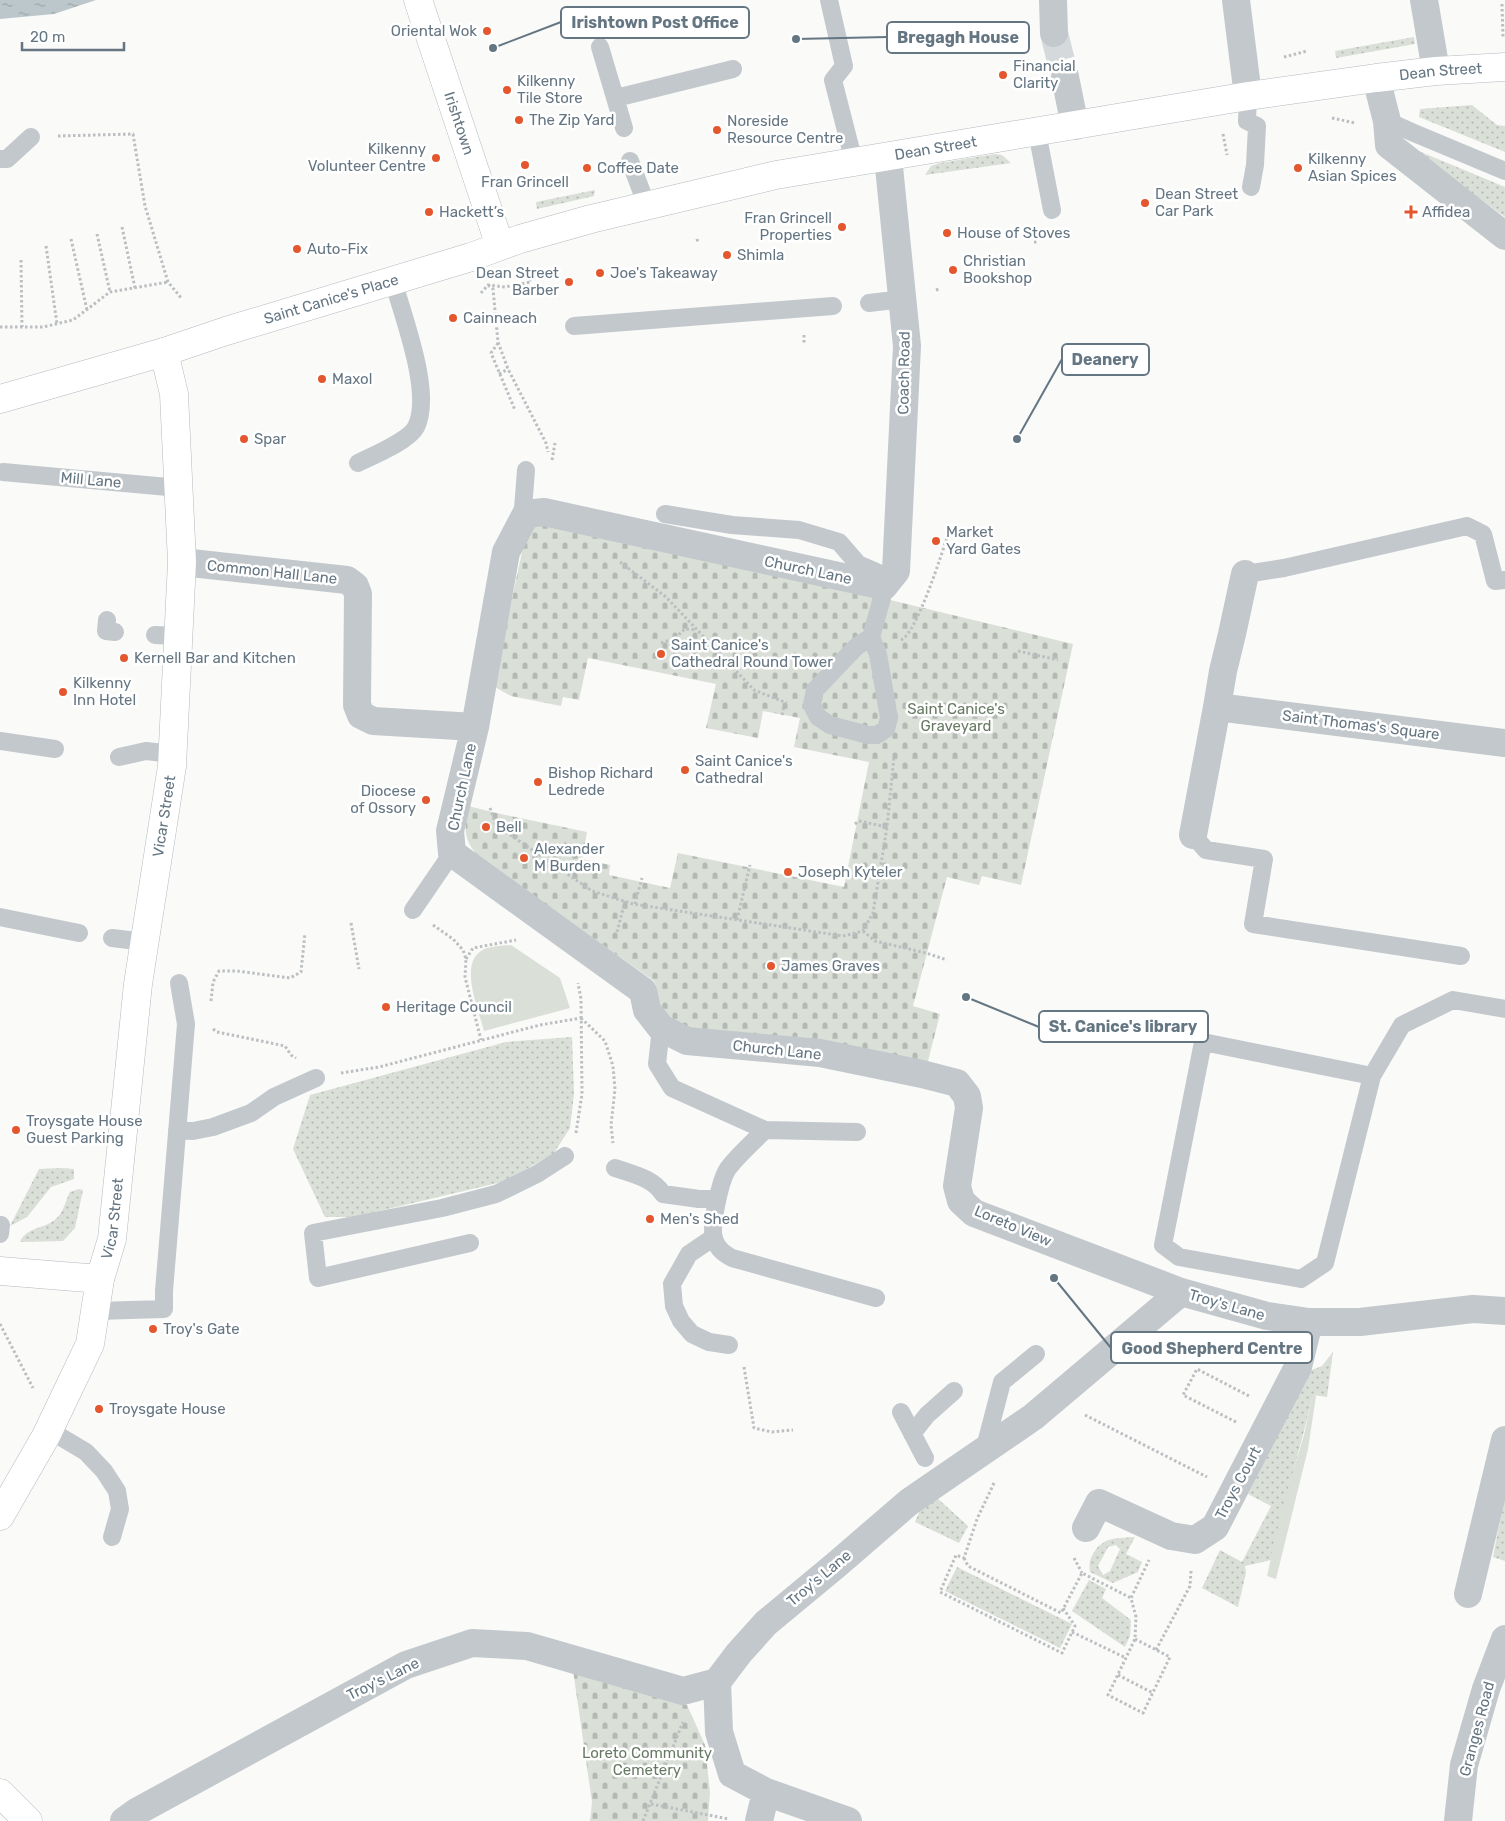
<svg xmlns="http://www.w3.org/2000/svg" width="1505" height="1821" font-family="Rubik,sans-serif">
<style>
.grass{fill:url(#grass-dots);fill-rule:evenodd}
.cemetery{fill:url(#cemetery-stones)}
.garden{fill:#dadfd7}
.water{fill:url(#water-ripples)}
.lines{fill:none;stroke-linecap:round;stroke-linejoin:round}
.minor-tunnel{stroke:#d5d9db;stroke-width:28;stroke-dasharray:28 14;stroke-linecap:butt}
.secondary-casing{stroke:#b3babf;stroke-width:29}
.path{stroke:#bbbfc2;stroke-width:3;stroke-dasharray:2.5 2.5;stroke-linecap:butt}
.service{stroke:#c3c8cc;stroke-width:18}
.minor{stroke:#c3c8cc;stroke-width:28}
.tertiary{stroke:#c3c8cc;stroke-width:28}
.secondary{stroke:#fff;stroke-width:28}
.poi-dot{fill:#e4572e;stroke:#fff;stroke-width:2}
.labels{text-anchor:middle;stroke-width:5;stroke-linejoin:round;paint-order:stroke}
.poi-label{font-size:15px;fill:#657683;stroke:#fff;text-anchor:start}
.street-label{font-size:15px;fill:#657683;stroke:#fff}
.park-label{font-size:15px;fill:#687a64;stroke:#fff}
.leader{fill:none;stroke:#657683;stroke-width:2}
.callout-dot{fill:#657683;stroke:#fff;stroke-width:2}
.callout{fill:#fff;stroke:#657683;stroke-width:2}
.callout-label{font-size:16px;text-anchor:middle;font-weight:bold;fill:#657683}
</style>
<defs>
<pattern id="grass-dots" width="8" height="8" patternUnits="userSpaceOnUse" patternTransform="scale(1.25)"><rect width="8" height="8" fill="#dadfd7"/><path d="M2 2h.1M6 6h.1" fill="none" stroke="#b4b9b4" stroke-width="1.8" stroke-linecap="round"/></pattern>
<pattern id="cemetery-stones" width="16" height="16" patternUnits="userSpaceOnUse" patternTransform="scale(1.25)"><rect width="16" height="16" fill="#dadfd7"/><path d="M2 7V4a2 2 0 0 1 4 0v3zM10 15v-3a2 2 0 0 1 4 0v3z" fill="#b4b9b4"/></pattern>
<pattern id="water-ripples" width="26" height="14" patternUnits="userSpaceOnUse" patternTransform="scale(1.25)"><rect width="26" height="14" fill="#bbc7cb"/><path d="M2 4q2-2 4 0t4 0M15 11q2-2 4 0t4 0" fill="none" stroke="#9ca6aa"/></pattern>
</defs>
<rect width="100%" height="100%" fill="#fafaf8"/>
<path class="grass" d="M1414,37L1415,44L1336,58L1335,51Z
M1472,105L1497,125L1505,126V152L1419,117L1420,109Z
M1409,147L1505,187V217Z
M995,154L1002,155L1011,163L925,175L931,166L940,163Z
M595,190L594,196L537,209L536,202Z
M572,1037L574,1094L570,1128L554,1153L506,1181L354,1217H325L293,1149L310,1095L506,1042Z
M61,1168L74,1169V1179L51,1187L27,1217L10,1226L39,1169Z
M79,1189L83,1190L75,1228L63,1241L20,1242C27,1226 47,1229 58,1217C64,1210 66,1200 70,1192Z
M1333,1352L1327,1397L1313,1395C1300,1450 1283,1505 1271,1560L1245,1566L1246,1573L1238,1607L1202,1588L1220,1550L1242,1562L1271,1506L1248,1494L1309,1371L1322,1366Z
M1505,1495V1561L1493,1557Z
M936,1497L968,1526L959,1543L915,1522L920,1510Z
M1135,1537L1126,1554L1142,1562L1138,1572L1113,1583L1090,1572C1089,1565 1089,1562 1092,1556C1102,1536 1115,1539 1135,1537ZM1116,1545L1120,1549L1110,1571L1103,1575L1098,1566L1108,1547Z
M957,1567L1072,1624L1060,1648L945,1591Z
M1089,1580L1106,1589L1102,1598L1131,1620L1130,1636L1125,1647L1072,1611Z"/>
<path class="cemetery" d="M541,524L882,598L1073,644L1021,885L982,876L979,885L947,877L913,1006L940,1014L927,1065L681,1028L659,1012L656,985L654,981L482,860C463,841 464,831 468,806L505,815L587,832L582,859L610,865L609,875L670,888L678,853L844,887L869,762L794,747L800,718L763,711L758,738L706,728L716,684L588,658L579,700L563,697L561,706L511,696L493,686L527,529Z
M573,1670L687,1705L705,1745L710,1792L708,1821H590L592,1802Z"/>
<path class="garden" d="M511,945L560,978L570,1008L484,1031C479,1011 459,965 481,951C488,946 503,946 511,945Z
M1313,1394L1316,1396L1308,1449L1276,1579L1267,1576L1283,1505L1304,1435Z"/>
<path class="water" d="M0,0H96L54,14L0,19Z"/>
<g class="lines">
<path class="minor-tunnel" d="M1054,33L1065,77"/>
<g class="secondary-casing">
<g id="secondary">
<path id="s1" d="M418,0L500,246"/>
<path id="s2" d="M0,399L164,352L226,331L471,257L520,239L591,219L776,175L1248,96L1376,78L1436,71L1505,67"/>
<path d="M0,1271L100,1279"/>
<path id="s3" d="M0,1516L46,1436L90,1344L100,1279L112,1239L138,984L172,766L182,562L174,394L164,352"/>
<path d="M0,1793L28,1821"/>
</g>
</g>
<path class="path" d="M1502,4L1503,37
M1284,57L1307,51
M1332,118L1355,123
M1223,134L1227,155
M58,136L133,134L145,206L168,282L182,299
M122,227L135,288
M97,234L110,292
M71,239L87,310
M697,239L698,243
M1034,242H1037L1036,231
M46,246L57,324
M21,260L22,327
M488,285L493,289L498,342L508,369L546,443L548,452
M936,290L939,289
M481,293L488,285L505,287L531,282L526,269
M0,327H43L73,320L110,292L168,282
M804,335V343
M498,343L491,353L515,410
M499,374L508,369
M552,460L555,443
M620,562L666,597L754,690L787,703
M901,640C917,633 941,555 948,535
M661,643L674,639L685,629L696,630
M1018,651L1058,660
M782,715L784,706
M490,808L496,825L592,891L633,904L843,936L863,931L873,913L887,827L894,757
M855,824L859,821L887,827
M635,904L642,878
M737,920L750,865
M351,923L359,969
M433,925L453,939L463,950L466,959L465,977L481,1040
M863,931L875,941L926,953L947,960
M617,932L625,901
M466,959L473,948L516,940
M211,1001L213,982L219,971H237L290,978L301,972L305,933
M581,1018L605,1041L613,1066L615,1089L611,1125L613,1143
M213,1029L217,1032L285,1046L291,1055L296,1058
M341,1073L379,1067L540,1025L581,1018
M576,1133L582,1094L581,999L578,983
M0,1324L33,1388
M744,1367L754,1428L772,1432L793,1430
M1085,1415L1207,1477
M1236,1422L1183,1395L1197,1369L1249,1396
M994,1483L977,1519L964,1558L956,1555L940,1592L1062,1653L1075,1626L1063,1608
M964,1558L968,1566L1061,1613L1082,1573L1131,1598
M1074,1558L1082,1573
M1072,1632L1126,1658
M1135,1639L1170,1657L1143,1713L1108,1695L1135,1639L1136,1617L1131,1598L1149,1560
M1156,1650L1190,1586L1191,1571
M1118,1675L1153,1693
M651,1804L729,1819
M643,1821L683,1722"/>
<path class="service" d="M829,0L844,66L833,80L854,162
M600,47L624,128
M1248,96L1247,121L1257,126L1255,165L1251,187
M616,98L733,69
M1387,121L1414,133L1505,171
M1037,132L1052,210
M0,159H7L31,137
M630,161L647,206
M869,303L903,299
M574,326L833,306
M358,463C372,456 409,441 416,427C433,393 403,317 393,280
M526,470L523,509L526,514
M3,472L179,488
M665,514L732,525L799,530L839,542L858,564L890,578
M1245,574L1284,568L1467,526L1483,534L1495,581L1505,580
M107,620L106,631L115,632
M155,635L178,636
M871,637L878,654L889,718L886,729L877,735H868L830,725L818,717L812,705L815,690L856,647Z
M871,637L882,598L884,586
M0,741L55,749
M119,757L146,751L173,754
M1193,835L1206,850L1264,859L1253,924L1461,956
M413,910L452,853
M0,917L79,933
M112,938L145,942
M661,1028L657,1064L672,1088L765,1130L857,1132
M1372,1076L1203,1042L1163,1245L1179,1257L1301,1279L1325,1263L1372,1076L1402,1025L1453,1000L1505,1009
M177,1130L193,1131L213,1127L251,1113L274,1097L316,1078
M765,1130C755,1140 734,1159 727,1170C720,1182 710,1226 714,1239C718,1249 723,1253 732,1258L876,1298
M615,1168C632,1174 653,1178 663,1194L699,1199H717
M0,1234L1,1225
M714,1237L689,1254L672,1284L674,1306L681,1321L692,1334L709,1342L729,1345
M470,1243L318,1278L313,1233L442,1208L496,1194L537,1174L565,1156
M96,1311L164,1309V1291L186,1024L179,983
M901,1412L925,1458
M49,1430L86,1452L104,1471L117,1491L120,1509L112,1537
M912,1434L927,1415L954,1391
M984,1451L1002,1382L1036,1354"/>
<path class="minor" d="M1053,0L1054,33
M1236,0L1248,96
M1424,0L1436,71
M1065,77L1075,126
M1376,78L1387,121L1389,145L1505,236
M888,157L907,346L896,571L884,586L544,512L526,514L506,552L475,727L450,831L452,853L643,991L647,1010L661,1028L687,1041L820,1053L922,1074L957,1083L967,1096L969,1108L957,1186L961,1201L974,1213L1181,1292L1267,1316L1309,1322H1360L1473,1309L1505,1311
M182,562L347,580L355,586L358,594L357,705L361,715L373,721L475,727
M1217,707L1505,743
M1193,835L1217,707L1223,671L1232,634L1245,574
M1086,1528L1099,1503L1171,1536L1195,1540L1215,1527L1298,1367L1309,1322
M1468,1594L1505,1440
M717,1682L719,1732L732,1774L766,1792L848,1821
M124,1821L138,1811L406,1665L472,1643L527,1646L683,1691L717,1682L739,1653L766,1623L836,1565L909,1502L1033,1417L1181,1292
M759,1821L766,1792"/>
<path class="tertiary" d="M1458,1821L1464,1765L1486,1689L1505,1639"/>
<use href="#secondary" class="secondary"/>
</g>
<g class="poi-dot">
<circle cx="487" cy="31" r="5"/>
<circle cx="1003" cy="75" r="5"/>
<circle cx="507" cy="90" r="5"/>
<circle cx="519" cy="120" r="5"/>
<circle cx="717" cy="130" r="5"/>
<circle cx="436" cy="158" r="5"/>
<circle cx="525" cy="165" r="5"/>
<circle cx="587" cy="168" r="5"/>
<circle cx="1298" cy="168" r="5"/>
<circle cx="1145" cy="203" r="5"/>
<circle cx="429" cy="212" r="5"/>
<path d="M1408.5 204.5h5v5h5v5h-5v5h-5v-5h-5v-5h5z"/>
<circle cx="842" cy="227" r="5"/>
<circle cx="947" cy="233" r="5"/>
<circle cx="297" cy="249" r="5"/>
<circle cx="727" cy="255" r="5"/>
<circle cx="953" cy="270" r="5"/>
<circle cx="600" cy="273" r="5"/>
<circle cx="569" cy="282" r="5"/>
<circle cx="453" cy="318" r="5"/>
<circle cx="322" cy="379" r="5"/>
<circle cx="244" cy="439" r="5"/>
<circle cx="936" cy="541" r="5"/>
<circle cx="661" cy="654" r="5"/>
<circle cx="124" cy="658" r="5"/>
<circle cx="63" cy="692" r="5"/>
<circle cx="685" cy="770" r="5"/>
<circle cx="538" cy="782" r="5"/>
<circle cx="426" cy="800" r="5"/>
<circle cx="486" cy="827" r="5"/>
<circle cx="524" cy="858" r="5"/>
<circle cx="788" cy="872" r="5"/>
<circle cx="771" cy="966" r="5"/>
<circle cx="386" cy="1007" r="5"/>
<circle cx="16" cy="1130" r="5"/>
<circle cx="650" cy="1219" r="5"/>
<circle cx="153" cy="1329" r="5"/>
<circle cx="99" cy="1409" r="5"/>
</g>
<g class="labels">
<g class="poi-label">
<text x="477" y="36" text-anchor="end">Oriental Wok</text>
<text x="1013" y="71">Financial<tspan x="1013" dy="17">Clarity</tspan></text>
<text x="517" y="86">Kilkenny<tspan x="517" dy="17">Tile Store</tspan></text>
<text x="529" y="125">The Zip Yard</text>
<text x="727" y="126">Noreside<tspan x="727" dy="17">Resource Centre</tspan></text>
<text x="426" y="154" text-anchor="end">Kilkenny<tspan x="426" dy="17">Volunteer Centre</tspan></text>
<text x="1308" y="164">Kilkenny<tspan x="1308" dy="17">Asian Spices</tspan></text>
<text x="597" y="173">Coffee Date</text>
<text x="525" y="187" text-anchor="middle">Fran Grincell</text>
<text x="1155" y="199">Dean Street<tspan x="1155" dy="17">Car Park</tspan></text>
<text x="439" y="217">Hackett’s</text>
<text x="1422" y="217">Affidea</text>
<text x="832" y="223" text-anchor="end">Fran Grincell<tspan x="832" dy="17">Properties</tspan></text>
<text x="957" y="238">House of Stoves</text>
<text x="307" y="254">Auto-Fix</text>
<text x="737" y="260">Shimla</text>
<text x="963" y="266">Christian<tspan x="963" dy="17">Bookshop</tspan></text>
<text x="559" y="278" text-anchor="end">Dean Street<tspan x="559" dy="17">Barber</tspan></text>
<text x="610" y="278">Joe's Takeaway</text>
<text x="463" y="323">Cainneach</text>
<text x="332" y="384">Maxol</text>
<text x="254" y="444">Spar</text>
<text x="946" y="537">Market<tspan x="946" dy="17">Yard Gates</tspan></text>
<text x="671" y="650">Saint Canice's<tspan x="671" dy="17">Cathedral Round Tower</tspan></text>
<text x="134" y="663">Kernell Bar and Kitchen</text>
<text x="73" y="688">Kilkenny<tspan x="73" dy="17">Inn Hotel</tspan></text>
<text x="695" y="766">Saint Canice's<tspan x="695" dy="17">Cathedral</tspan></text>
<text x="548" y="778">Bishop Richard<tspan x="548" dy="17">Ledrede</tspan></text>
<text x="416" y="796" text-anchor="end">Diocese<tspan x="416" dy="17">of Ossory</tspan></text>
<text x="496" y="832">Bell</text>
<text x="534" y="854">Alexander<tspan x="534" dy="17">M Burden</tspan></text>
<text x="798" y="877">Joseph Kyteler</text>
<text x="781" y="971">James Graves</text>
<text x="396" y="1012">Heritage Council</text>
<text x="26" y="1126">Troysgate House<tspan x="26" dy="17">Guest Parking</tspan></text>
<text x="660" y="1224">Men's Shed</text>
<text x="163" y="1334">Troy's Gate</text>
<text x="109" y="1414">Troysgate House</text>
</g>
<g class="street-label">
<text dy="5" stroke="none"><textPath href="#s2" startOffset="1481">Dean Street</textPath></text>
<text dy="5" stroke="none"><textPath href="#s1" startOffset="130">Irishtown</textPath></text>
<text dy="5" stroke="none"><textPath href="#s2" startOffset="970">Dean Street</textPath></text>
<text dy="5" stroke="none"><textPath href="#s2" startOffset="346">Saint Canice's Place</textPath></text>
<text transform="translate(904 373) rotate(-89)" y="5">Coach Road</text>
<text transform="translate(91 480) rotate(5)" y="5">Mill Lane</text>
<text transform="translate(808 570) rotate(12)" y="5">Church Lane</text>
<text transform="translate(272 572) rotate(6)" y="5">Common Hall Lane</text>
<text transform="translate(1361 725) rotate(7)" y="5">Saint Thomas's Square</text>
<text transform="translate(462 787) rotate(-78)" y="5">Church Lane</text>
<text dy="5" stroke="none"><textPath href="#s3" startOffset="728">Vicar Street</textPath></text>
<text transform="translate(777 1050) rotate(6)" y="5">Church Lane</text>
<text dy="5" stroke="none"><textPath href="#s3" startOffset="322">Vicar Street</textPath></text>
<text transform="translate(1013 1226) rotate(23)" y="5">Loreto View</text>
<text transform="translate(1227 1305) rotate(16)" y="5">Troy's Lane</text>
<text transform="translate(1238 1483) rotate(-62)" y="5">Troys Court</text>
<text transform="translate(819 1578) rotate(-40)" y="5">Troy's Lane</text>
<text transform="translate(383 1679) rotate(-26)" y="5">Troy's Lane</text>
<text transform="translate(1477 1729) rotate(-75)" y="5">Granges Road</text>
</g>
<g class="park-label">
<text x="956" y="714">Saint Canice's<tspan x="956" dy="17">Graveyard</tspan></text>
<text x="647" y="1758">Loreto Community<tspan x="647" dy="17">Cemetery</tspan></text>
</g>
</g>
<path class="leader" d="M493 48L561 22M796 39L887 37M1017 439L1062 359M966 997L1039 1027M1054 1278L1111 1348"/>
<g class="callout-dot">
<circle cx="493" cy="48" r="5"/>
<circle cx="796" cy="39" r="5"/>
<circle cx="1017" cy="439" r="5"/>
<circle cx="966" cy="997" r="5"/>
<circle cx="1054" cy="1278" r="5"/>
</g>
<g class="callout">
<rect x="561" y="7" width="188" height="31" rx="5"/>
<rect x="887" y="22" width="142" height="31" rx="5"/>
<rect x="1062" y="344" width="87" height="31" rx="5"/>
<rect x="1039" y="1011" width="169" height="31" rx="5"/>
<rect x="1111" y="1332" width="201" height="31" rx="5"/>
</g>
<g class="callout-label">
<text x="655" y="28">Irishtown Post Office</text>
<text x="958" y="43">Bregagh House</text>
<text x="1105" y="365">Deanery</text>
<text x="1123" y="1032">St. Canice's library</text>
<text x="1212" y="1354">Good Shepherd Centre</text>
</g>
<path d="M22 42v8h102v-8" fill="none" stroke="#657683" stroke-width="2.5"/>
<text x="30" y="42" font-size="15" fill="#657683" stroke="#ffffff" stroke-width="4" paint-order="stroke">20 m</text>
</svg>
